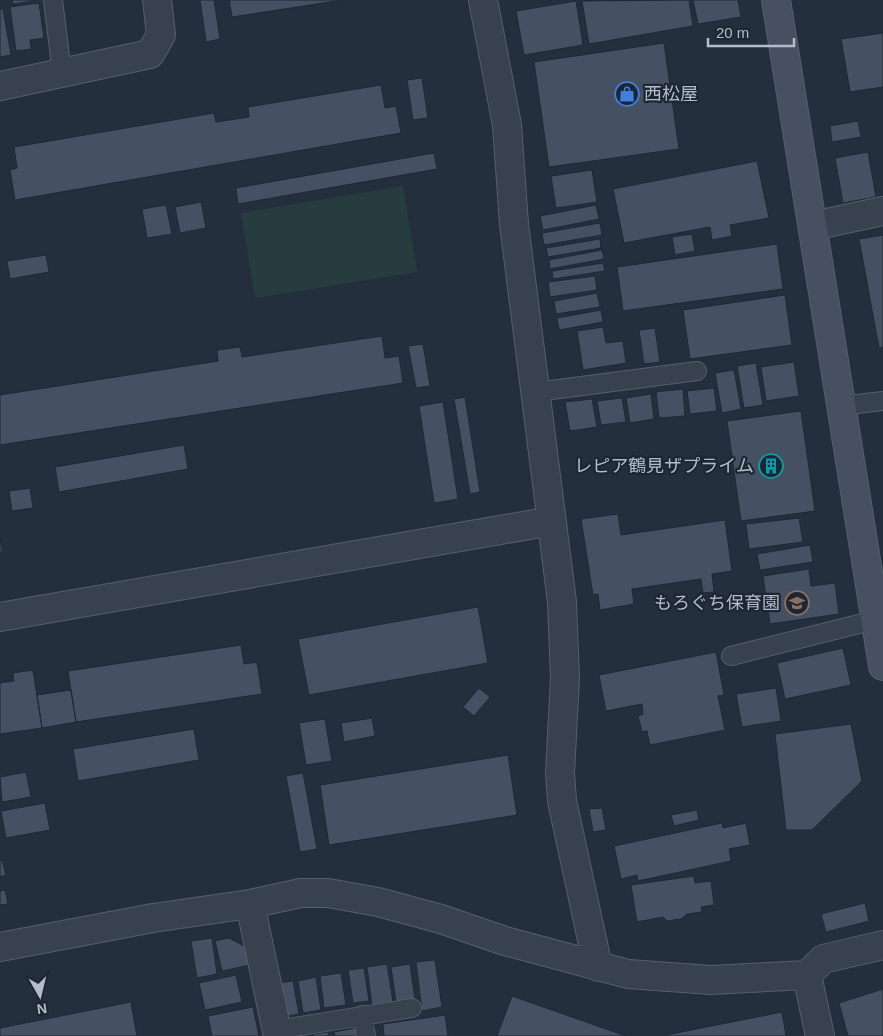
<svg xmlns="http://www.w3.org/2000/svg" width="883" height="1036" font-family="Arial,'Noto Sans JP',sans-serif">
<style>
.green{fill:#263c3f}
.building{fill:#455162;stroke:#1f2835}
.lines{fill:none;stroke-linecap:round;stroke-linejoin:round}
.lane-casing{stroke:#565f6c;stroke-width:20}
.street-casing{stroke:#565f6c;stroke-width:30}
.secondary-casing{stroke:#565f6c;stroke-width:30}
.lane{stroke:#38414e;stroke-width:18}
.street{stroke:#38414e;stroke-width:28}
.secondary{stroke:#465061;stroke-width:28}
.labels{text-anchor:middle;stroke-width:4.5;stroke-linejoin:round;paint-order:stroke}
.poi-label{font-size:18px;fill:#b4bcc9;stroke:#1d2633;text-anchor:end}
</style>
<rect width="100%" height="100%" fill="#242f3e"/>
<path class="green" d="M403,186L417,272L255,298L241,213Z"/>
<path class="building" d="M12,0H34V1L13,4Z
M200,0H214L220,39L206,42Z
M229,0H343L232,17Z
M689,0L693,26L589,44L582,1Z
M693,0H738L741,17L698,24Z
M576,1L583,45L524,55L516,11Z
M39,3L44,38L30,40L31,49L16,51L10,7Z
M0,9H3L11,55L0,57Z
M883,33V87L850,92L841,39Z
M664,43L679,149L549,167L534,62Z
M422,78L428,118L413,120L407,80Z
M381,85L385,108L396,106L401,133L15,200L10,170L17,168L14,147L214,113L216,122L249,117L248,107Z
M858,121L861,137L832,142L830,126Z
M868,152L876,197L843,203L835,158Z
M434,153L437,169L238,204L236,188Z
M757,161L769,218L730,225L732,236L712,240L710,227L624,243L613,189Z
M592,170L597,202L556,208L551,176Z
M201,202L206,228L180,233L175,207Z
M166,205L172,234L147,238L142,209Z
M596,205L599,219L543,230L540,216Z
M600,223L602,235L544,245L542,233Z
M692,234L695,251L675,255L672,237Z
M883,235V347L879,348L859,239Z
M600,239L601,248L548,257L546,248Z
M777,244L783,289L623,311L617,267Z
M602,250L604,259L550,269L549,260Z
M46,255L49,272L10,279L7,261Z
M603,263L605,271L553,279L552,271Z
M595,276L597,290L550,297L548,282Z
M597,293L600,307L556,314L554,301Z
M785,295L792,345L690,359L683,310Z
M601,310L603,322L559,330L557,318Z
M603,327L606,343L623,341L626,363L583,370L577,331Z
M655,328L660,362L644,364L639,330Z
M382,336L385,358L399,356L403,383L0,445V395L218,361L217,350L240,347L242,357Z
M423,344L430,386L416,388L408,346Z
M794,362L799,396L766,401L761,367Z
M756,363L763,405L744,408L737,366Z
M734,370L741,409L722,413L715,373Z
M714,388L717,411L690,414L687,391Z
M683,389L685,416L659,418L656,392Z
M651,394L654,419L630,423L626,398Z
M465,397L480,492L470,494L454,399Z
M622,398L626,422L601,425L597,401Z
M592,399L597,427L570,431L565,402Z
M443,402L458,499L434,503L419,406Z
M801,411L815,511L741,521L727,421Z
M184,445L188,469L59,492L55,467Z
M30,488L33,508L12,511L9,491Z
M618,514L621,535L725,520L732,571L712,574L714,592L703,593L701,579L632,589L634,604L600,610L598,594L593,595L581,519Z
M799,518L803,542L749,549L746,524Z
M0,539L3,552H0Z
M810,545L813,562L760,570L757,554Z
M809,569L811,586L835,583L839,614L770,624L763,576Z
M478,607L488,663L309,695L298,639Z
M241,645L244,664L257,662L262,694L76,722L68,671Z
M843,648L851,685L785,699L777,663Z
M716,652L724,695L718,696L725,730L650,745L647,731L642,732L638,716L643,714L642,704L606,711L599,675Z
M33,670L42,728L0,734V683L14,681L13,673Z
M479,688L490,697L474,716L463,707Z
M776,688L781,721L742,727L736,694Z
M71,690L76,722L42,728L37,695Z
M372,718L375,736L344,742L341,723Z
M325,719L332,761L306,765L299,723Z
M851,724L862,781L812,830H786L775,734Z
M194,729L199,760L78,781L73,749Z
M508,755L517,815L329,845L320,785Z
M26,772L31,797L2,802L0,777Z
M303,773L317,849L300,852L286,776Z
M45,803L50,830L6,838L1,811Z
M602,808L606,830L593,832L589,809Z
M697,810L699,820L674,826L671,815Z
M722,823L723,828L746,823L750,845L729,849L731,861L638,881L637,875L621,879L614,846Z
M0,860H2L6,875L0,877Z
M694,876L695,883L711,881L714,905L701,907L702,912L687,914L681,919L667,921L663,917L637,922L631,885Z
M5,890L8,904L0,905V891Z
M865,903L869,921L826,932L821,914Z
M212,938L217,974L197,978L191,941Z
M229,938L246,947L250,965L222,971L215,941Z
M435,960L442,1007L422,1011L416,962Z
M387,964L393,1002L372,1005L367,967Z
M410,964L415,999L396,1002L391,967Z
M364,968L369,1001L353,1003L348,970Z
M341,973L346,1005L324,1008L320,976Z
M236,975L242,1002L205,1010L199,983Z
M316,977L321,1010L303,1013L298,981Z
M293,981L299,1014L283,1017L277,983Z
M883,989V1036H848L839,1003Z
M512,996L626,1036H497Z
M131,1002L137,1036H0V1028Z
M253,1007L259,1036H212L208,1016Z
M782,1012L786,1036H666V1035Z
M445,1015L448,1036H384L383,1024Z
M355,1028L357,1036H335L334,1032Z
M328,1032L329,1036H313V1034Z"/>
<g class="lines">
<g class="lane-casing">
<path id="lane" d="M53,0L62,73
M536,392L697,371
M841,406L883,401
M731,656L875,620
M362,1015L366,1036
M294,1027L412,1008"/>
</g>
<g class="street-casing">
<path id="street" d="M483,0L507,125L514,224L562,602L565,678L560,773L562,801L598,967
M0,86L150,54L161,35L157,0
M813,226L883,211
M0,617L552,521
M250,904L278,1036
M0,947L153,918L250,904L301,893H328L378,902L441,919L505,941L628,974L711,980L807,975L823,959L883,945
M807,975L820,1036"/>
</g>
<g class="secondary-casing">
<path id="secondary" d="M776,0L883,666"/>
</g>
<use href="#lane" class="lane"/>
<use href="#street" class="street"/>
<use href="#secondary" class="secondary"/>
</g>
<defs>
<g id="shop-ring" transform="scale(1.25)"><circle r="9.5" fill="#1d2633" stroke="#3f7fe0" stroke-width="1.5"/><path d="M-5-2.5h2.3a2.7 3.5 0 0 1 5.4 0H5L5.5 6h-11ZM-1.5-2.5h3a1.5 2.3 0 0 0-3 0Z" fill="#3f7fe0"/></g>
<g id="building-ring" transform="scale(1.25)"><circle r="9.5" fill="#1d2633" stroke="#0f9aa8" stroke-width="1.5"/><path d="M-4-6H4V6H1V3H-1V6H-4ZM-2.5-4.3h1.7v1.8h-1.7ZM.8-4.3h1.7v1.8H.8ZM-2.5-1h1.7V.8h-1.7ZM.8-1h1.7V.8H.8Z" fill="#0f9aa8"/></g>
<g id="school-ring" transform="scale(1.25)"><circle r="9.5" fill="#1d2633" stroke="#8d6e63" stroke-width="1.5"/><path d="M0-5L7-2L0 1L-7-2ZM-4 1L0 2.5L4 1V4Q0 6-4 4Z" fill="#8d6e63"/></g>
</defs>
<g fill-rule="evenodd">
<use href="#shop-ring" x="627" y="94"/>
<use href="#building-ring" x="771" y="466"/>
<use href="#school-ring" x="797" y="603"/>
</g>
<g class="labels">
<g class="poi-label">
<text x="644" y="100" text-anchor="start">西松屋</text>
<text x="754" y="472">レピア鶴見ザプライム</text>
<text x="780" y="609">もろぐち保育園</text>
</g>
</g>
<g transform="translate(40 996) rotate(172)" stroke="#1d2633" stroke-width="4" paint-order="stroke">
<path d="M0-4L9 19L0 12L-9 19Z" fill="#b4bcc9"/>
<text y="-8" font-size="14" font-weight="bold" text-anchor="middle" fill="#b4bcc9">N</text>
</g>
<path d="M708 38v8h86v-8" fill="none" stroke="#b4bcc9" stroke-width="2.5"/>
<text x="716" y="38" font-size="15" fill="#b4bcc9" stroke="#1d2633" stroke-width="4" paint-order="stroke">20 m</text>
</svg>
